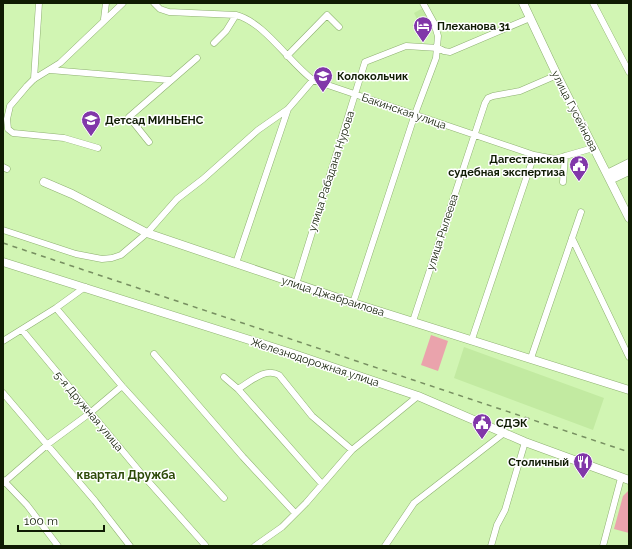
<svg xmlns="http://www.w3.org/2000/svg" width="632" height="549" font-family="Raleway,sans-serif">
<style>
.built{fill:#c2eaa1}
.green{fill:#eaa3ac}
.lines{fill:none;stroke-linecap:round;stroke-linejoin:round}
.street-casing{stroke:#8eb071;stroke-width:7}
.secondary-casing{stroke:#8eb071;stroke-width:9}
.street{stroke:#fff;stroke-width:6}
.secondary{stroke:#fff;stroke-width:8}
.rail{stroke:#778f61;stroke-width:1.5;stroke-dasharray:5 5;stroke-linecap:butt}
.labels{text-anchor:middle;stroke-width:3;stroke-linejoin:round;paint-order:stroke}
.poi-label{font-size:11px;font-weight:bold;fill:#0f1b03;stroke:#fff;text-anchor:start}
.street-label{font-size:11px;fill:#0f1b03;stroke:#fff}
.neighbourhood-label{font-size:12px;font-weight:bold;fill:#2d4a09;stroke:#fff}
</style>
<rect width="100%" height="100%" fill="#d1f5b3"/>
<path class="built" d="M423,8L429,22L416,32L412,25L418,21L414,13Z
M464,347L604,398L593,430L454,378Z"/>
<path class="green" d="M431,335L448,341L438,371L421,365Z
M629,490V533L614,529L623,496Z"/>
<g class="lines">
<g class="street-casing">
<path id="street" d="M154,3L160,9L169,12L236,15C264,22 288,61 313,80L534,155L555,159L593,148
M593,3L629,72
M104,19L106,3
M214,43L226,31L236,15
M287,56L327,15L339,27
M50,70L170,80
M34,79L39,3
M149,142L129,117L197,58
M98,148L64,138L13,133L8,129L7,119L10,106L27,86L34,79L60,63L123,3
M3,167L7,169
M563,182L565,156
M3,230L76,254L102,259L112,258L121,255L147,233L177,199L203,179L258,130L288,109L313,80
M572,238L629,357
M236,263L288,109
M296,284L365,62L406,46L438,48L444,51L450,52L530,18
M353,303L415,114L436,58L438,36L434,23L423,3
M56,308L122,386L224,498
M413,321L485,103L488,98L493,96L520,91L557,75
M22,330L140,472L205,545
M472,339L534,155
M3,341L56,308L85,287
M154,354L243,457L295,513
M531,358L581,212
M224,377L238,389L322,484
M238,389C250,382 265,367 279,375L312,416L352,450
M3,393L95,501L130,546
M3,480L27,505L58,546
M3,483L48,444L90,413L122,386
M255,546L282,527L306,503L352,450L418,396
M385,546L414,503L504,433
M491,546L497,525L505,510L525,442
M603,546L621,478"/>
</g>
<g class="secondary-casing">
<path id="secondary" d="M523,3L557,75L629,218
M607,174L629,163
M610,180L629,171
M44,182L72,194L147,233L353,303L629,390
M3,262L291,353L418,396L525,442L629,480"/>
</g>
<use href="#street" class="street"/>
<use href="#secondary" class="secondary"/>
<path class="rail" d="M3,243L629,452"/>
</g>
<defs>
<g id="hotel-pin" transform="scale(1)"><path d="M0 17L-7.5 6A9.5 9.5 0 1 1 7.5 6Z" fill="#8137a9" stroke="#fff"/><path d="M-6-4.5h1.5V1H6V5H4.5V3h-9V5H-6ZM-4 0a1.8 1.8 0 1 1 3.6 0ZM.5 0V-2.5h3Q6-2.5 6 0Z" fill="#fff"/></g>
<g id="school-pin" transform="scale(1)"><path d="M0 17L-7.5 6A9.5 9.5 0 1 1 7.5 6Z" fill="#8137a9" stroke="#fff"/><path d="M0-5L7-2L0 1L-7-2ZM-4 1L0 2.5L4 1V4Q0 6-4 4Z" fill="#fff"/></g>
<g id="civic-pin" transform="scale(1)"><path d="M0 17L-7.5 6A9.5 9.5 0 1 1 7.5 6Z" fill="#8137a9" stroke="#fff"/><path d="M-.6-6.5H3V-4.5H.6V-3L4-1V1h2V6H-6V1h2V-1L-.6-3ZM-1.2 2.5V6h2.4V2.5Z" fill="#fff"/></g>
<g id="restaurant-pin" transform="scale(1)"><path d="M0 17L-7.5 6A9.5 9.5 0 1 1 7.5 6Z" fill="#8137a9" stroke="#fff"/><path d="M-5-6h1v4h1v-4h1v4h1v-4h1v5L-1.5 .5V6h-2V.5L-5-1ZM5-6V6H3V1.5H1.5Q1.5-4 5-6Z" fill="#fff"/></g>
</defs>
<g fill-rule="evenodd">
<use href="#hotel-pin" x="423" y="26"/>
<use href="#school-pin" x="323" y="76"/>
<use href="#school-pin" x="91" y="120"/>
<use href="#civic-pin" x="579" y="165"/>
<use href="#civic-pin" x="482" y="423"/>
<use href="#restaurant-pin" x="583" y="462"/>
</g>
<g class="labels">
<g class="poi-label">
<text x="437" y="30">Плеханова 31</text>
<text x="337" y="80">Колокольчик</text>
<text x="105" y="124">Детсад МИНЬЕНС</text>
<text x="565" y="163" text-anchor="end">Дагестанская<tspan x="565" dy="13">судебная экспертиза</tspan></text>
<text x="496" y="427">СДЭК</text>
<text x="569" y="466" text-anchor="end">Столичный</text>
</g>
<g class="street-label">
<text transform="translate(404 111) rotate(19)" y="4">Бакинская улица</text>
<text transform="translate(575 111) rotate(63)" y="4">улица Гусейнова</text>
<text transform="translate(331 171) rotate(-72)" y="4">улица Рабадана Нурова</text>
<text transform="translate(442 232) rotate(-72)" y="4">улица Рылеева</text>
<text transform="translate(333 296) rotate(18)" y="4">улица Джабраилова</text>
<text transform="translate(315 362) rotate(18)" y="4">Железнодорожная улица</text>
<text transform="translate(89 411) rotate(50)" y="4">5-я Дружная улица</text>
</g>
<g class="neighbourhood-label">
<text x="126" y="479">квартал Дружба</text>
</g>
</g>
<rect width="632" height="549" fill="none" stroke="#0f1b03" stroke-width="8"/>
<path d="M18 525v6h86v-6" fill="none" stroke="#0f1b03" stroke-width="2"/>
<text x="24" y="525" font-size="12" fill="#0f1b03" stroke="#ffffff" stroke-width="3" paint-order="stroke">100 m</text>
</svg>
